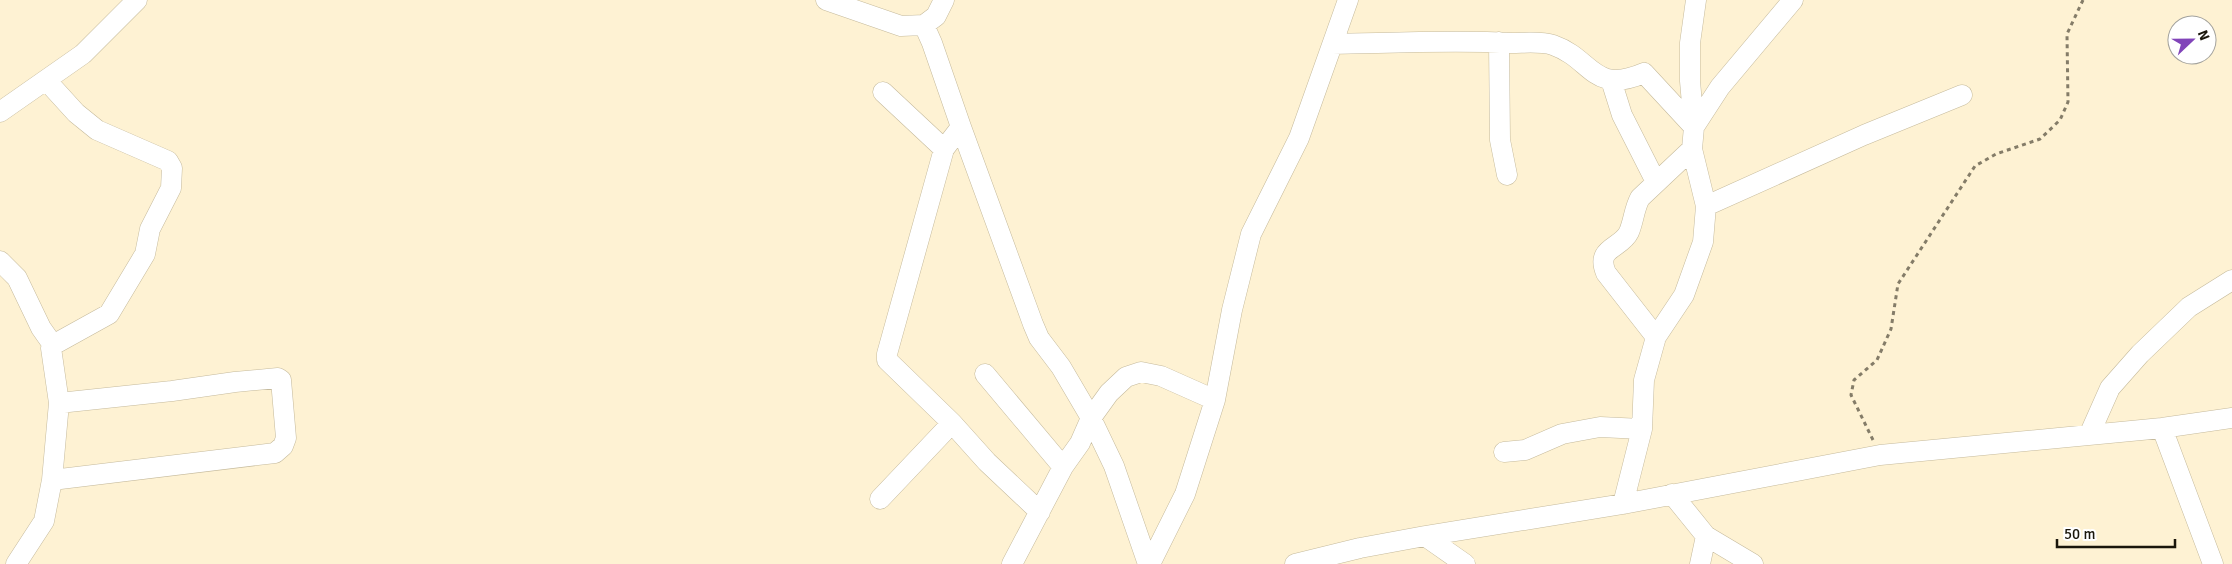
<svg xmlns="http://www.w3.org/2000/svg" width="2232" height="564" font-family="Signika,sans-serif">
<style>
.lines{fill:none;stroke-linecap:round;stroke-linejoin:round}
.minor-casing{stroke:#c5ba9c;stroke-width:21}
.path{stroke:#847c68;stroke-width:3;stroke-dasharray:4 4;stroke-linecap:butt}
.minor{stroke:#fff;stroke-width:20}
</style>
<rect width="100%" height="100%" fill="#fef2d3"/>
<g class="lines">
<g class="minor-casing">
<path id="minor" d="M826,0L901,26L924,25L932,43L961,127L1033,324L1039,338L1061,367L1091,418L1114,466L1148,564
M924,25L936,16L944,0
M1499,42L1500,140L1507,175
M1333,44C1392,43 1452,40 1512,43C1524,43 1541,41 1553,45C1593,59 1592,95 1644,73L1694,127L1720,87L1793,0
M1611,80L1622,115L1656,182
M883,92L944,149
M0,112L83,54L137,0
M961,127L944,149L887,354V360L952,423L987,462L1040,512
M1706,206L1864,135L1962,95
M0,261L17,278L41,328L53,345
M1656,337L1606,273C1595,247 1621,249 1629,232C1634,220 1634,209 1640,198L1692,149
M985,374L1063,467
M2162,428L2213,564
M2090,433L2110,388L2140,354L2189,307L2232,280
M1504,452L1525,450L1562,434L1600,427L1642,429
M52,480L275,453L283,446L286,438L281,380L278,378L235,382L172,391L59,403
M1672,494L1706,536L1753,564
M880,499L952,423
M1623,504L1642,429L1644,380L1656,337L1684,295L1703,242L1706,206L1692,149L1694,127L1690,81V43L1696,0
M1425,536L1465,564
M16,564L44,521L52,480L59,403L51,348L53,345L109,314L145,254L150,229L171,188L172,168L168,161L97,130L76,113L46,80
M1012,564L1063,467L1080,443L1091,418L1109,393L1126,377L1141,372L1161,376L1215,400
M1150,564L1185,494L1215,400L1232,310L1251,234L1299,138L1348,0
M1295,564L1360,548L1425,536L1623,504L1880,455L2162,428L2232,418
M1700,564L1706,536"/>
</g>
<path class="path" d="M1873,440L1851,395L1854,380L1877,360L1891,329L1898,284L1975,166L1996,154L2040,139L2060,120L2068,102L2067,34L2083,0"/>
<use href="#minor" class="minor"/>
</g>
<g transform="translate(2192 40) rotate(68)"><circle r="24" fill="#ffffff" stroke="#a3a29d"/>
<path d="M0-4L9 19L0 12L-9 19Z" fill="#8144b9"/>
<text y="-8" font-size="14" font-weight="bold" text-anchor="middle" fill="#1a160b">N</text>
</g>
<path d="M2057 539v8h118v-8" fill="none" stroke="#1a160b" stroke-width="2.5"/>
<text x="2064" y="539" font-size="15" fill="#1a160b" stroke="#ffffff" stroke-width="4" paint-order="stroke">50 m</text>
</svg>
